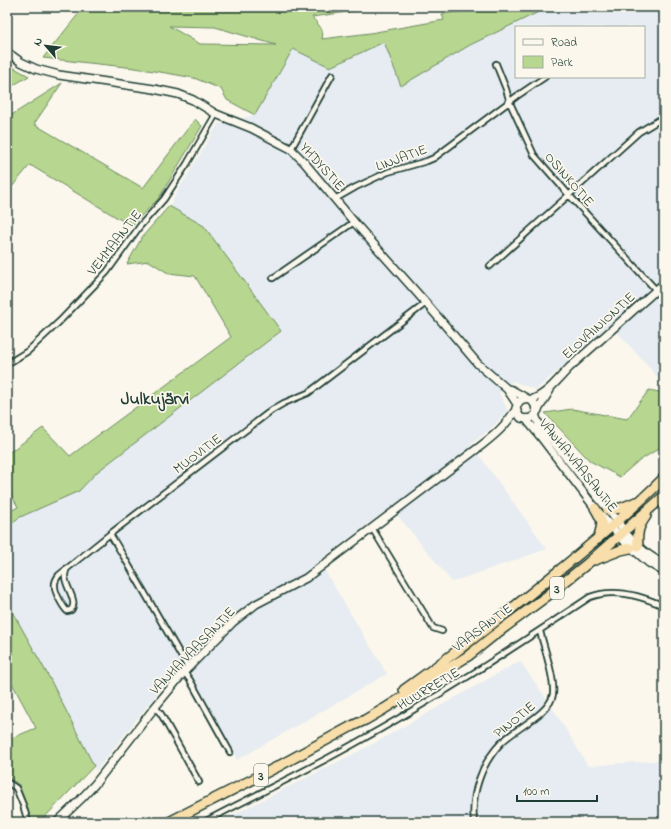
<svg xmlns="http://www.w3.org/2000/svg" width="671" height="829" font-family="'Indie Flower',sans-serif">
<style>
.built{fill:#e6ecf1;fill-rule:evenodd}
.green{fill:#b7d68f;stroke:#6b8a62;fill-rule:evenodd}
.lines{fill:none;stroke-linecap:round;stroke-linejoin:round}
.street-casing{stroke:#1f3d34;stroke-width:8}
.secondary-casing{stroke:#1f3d34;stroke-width:10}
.highway-casing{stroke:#1f3d34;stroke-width:12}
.street{stroke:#fbf7ec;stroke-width:4.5}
.secondary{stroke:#fbf7ec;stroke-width:7}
.highway{stroke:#f8deab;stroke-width:9}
.labels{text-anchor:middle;stroke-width:3.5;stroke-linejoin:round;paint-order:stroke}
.shield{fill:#fbf7ec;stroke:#61756b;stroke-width:1}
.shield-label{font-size:13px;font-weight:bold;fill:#1f3d34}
.street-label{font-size:14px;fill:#1f3d34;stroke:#fbf7ec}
.district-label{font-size:18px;font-weight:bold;fill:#1f3d34;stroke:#fbf7ec}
</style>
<rect width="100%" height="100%" fill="#fbf7ec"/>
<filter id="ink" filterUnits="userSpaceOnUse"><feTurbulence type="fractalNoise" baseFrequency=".025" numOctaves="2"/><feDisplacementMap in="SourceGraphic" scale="8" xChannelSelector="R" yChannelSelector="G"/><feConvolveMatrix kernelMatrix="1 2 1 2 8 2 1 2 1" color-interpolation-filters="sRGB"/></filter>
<g filter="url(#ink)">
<path class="built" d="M549,7H661L664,13V384L610,324L536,390L513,381L499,393L508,411L490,429L471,444L547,549L452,582L391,507L319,561L387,674L237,760L184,659L96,771L7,603V528L18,518L79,491L97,472L281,331L204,226L169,206L218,124L255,115L293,49L330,67L384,42L401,86L470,45ZM516,27H644V77H516Z
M520,661L552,707L588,766L664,760V822H219L371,745Z"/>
<path class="green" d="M84,7H382L312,17C318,25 325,29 322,39L370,33L444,20L442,14L496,7H549L470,45L401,86L384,42L330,67L293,49L255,115L227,100L221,89L194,78L166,73L135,68L43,58ZM169,26L215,27L276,45L200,44Z
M7,64L29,76L7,89Z
M62,83L34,124L143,188L195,119L202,126L159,198L131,226L30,165L7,193V118Z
M169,206L204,226L281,331L97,472L79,491L18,518L7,528V513L18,507L7,487V454L43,428L70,456L231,337L195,276L168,273L149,261L127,264L142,237Z
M649,390L664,393V445L636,463L620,477L590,461L545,413L572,409L627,419Z
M7,602L49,677L94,766L40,822H32L19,785L7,776V740L36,728L7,674Z"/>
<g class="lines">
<g class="street-casing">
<path id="street" d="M496,64L506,89L510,103L534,155L569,195L656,290
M291,149L332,75
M335,199L356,187L388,172L427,161L434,158L517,96L545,77
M490,266L639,132L664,117
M273,278L354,222
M7,364L28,351L60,321L107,272L140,226L164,199L187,164L216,114
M372,528L433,628L442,631
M110,534L124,557L188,668
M67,568C66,571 65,573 65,575C64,586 79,601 71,610L67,611C63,607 55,593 55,587C54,583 56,579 59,575L110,534L272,410L284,403L308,393L426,303
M184,672L190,680L230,752
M155,707L161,714L199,782
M7,782L16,788L23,805L28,822
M204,822C253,796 304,772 352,745C434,700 512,649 590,597C613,588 642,596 664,606
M474,822C471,794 481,764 501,743C514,729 551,713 553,694C555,678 544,648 540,631"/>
</g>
<g class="secondary-casing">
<path id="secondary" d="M7,52L21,62L36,69L59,75L154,89L178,94L193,100L216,114L251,128L291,149L304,162L354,222L426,303L478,364L507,389L517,404
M507,389L512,390L528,399
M531,400C548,394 558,379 570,367C601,339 633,311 664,283
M516,408L518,414L521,418L526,419L531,418L535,415L550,390
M535,415L539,424L618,522C629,540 645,554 664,564
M526,419L540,436L595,508L625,542L649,563L664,572
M57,822L81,799L95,784L155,707L184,672L233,622L256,604L306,578L482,445C496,434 505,426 515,411C517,407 517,403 521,400C530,396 536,403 536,411"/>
</g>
<g class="highway-casing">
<path id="highway" d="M595,508C604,523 603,523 598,539
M608,510L621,508L636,502
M638,546C637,533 638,527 646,516
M595,560L621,550L630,548
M404,690C456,653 506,614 556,573C593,543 630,512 664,478
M169,822L277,767L352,726L365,720L384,709L468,656L493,636L547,596L588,563L664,496"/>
</g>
<use href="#street" class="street"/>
<use href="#secondary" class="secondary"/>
<use href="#highway" class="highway"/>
</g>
</g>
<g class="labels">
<g class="shield">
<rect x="550" y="577" width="14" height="22" rx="3"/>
<rect x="254" y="764" width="14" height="22" rx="3"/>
</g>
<g class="shield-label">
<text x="557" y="593">3</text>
<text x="261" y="780">3</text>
</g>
<g class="street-label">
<text transform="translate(401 157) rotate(-20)" y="5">LINJATIE</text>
<text transform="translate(323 166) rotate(48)" y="5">YHDYSTIE</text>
<text transform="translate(570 179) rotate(49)" y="5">OSINKOTIE</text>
<text transform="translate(114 242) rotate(-52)" y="5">VEHMAANTIE</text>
<text transform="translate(598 325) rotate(-42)" y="5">ELOVAINIONTIE</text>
<text transform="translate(197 453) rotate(-37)" y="5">MUOVITIE</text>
<text transform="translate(579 465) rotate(51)" y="5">VANHA VAASANTIE</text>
<text transform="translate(482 627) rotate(-37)" y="5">VAASANTIE</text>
<text transform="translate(192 650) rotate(-46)" y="5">VANHA VAASANTIE</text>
<text transform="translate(428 688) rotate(-31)" y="5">HUURRETIE</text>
<text transform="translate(514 719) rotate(-39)" y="5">PINOTIE</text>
</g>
<g class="district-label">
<text x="155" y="404">Julkujärvi</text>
</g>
</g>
<rect width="671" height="829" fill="none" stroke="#fbf7ec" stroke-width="24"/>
<rect x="12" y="12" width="647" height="805" fill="none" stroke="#1f3d34" stroke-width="1.5" filter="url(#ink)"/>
<rect x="515" y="26" width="130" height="52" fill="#fbf7ec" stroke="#a3ada2"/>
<rect x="523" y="39" width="20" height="6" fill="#fbf7ec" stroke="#a3ada2"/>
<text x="551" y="46" font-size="12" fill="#1f3d34">Road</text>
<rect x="523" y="56" width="20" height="12" fill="#b7d68f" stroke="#a3ada2"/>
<text x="551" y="66" font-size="12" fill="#1f3d34">Park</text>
<g transform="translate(46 46) rotate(298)" stroke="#fbf7ec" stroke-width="3" paint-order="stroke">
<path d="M0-3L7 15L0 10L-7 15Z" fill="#1f3d34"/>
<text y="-6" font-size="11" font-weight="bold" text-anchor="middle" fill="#1f3d34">N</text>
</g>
<path d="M517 795v6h80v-6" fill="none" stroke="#1f3d34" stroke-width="2"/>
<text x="523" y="795" font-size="12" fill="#1f3d34" stroke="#fbf7ec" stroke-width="3" paint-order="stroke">100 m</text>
</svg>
